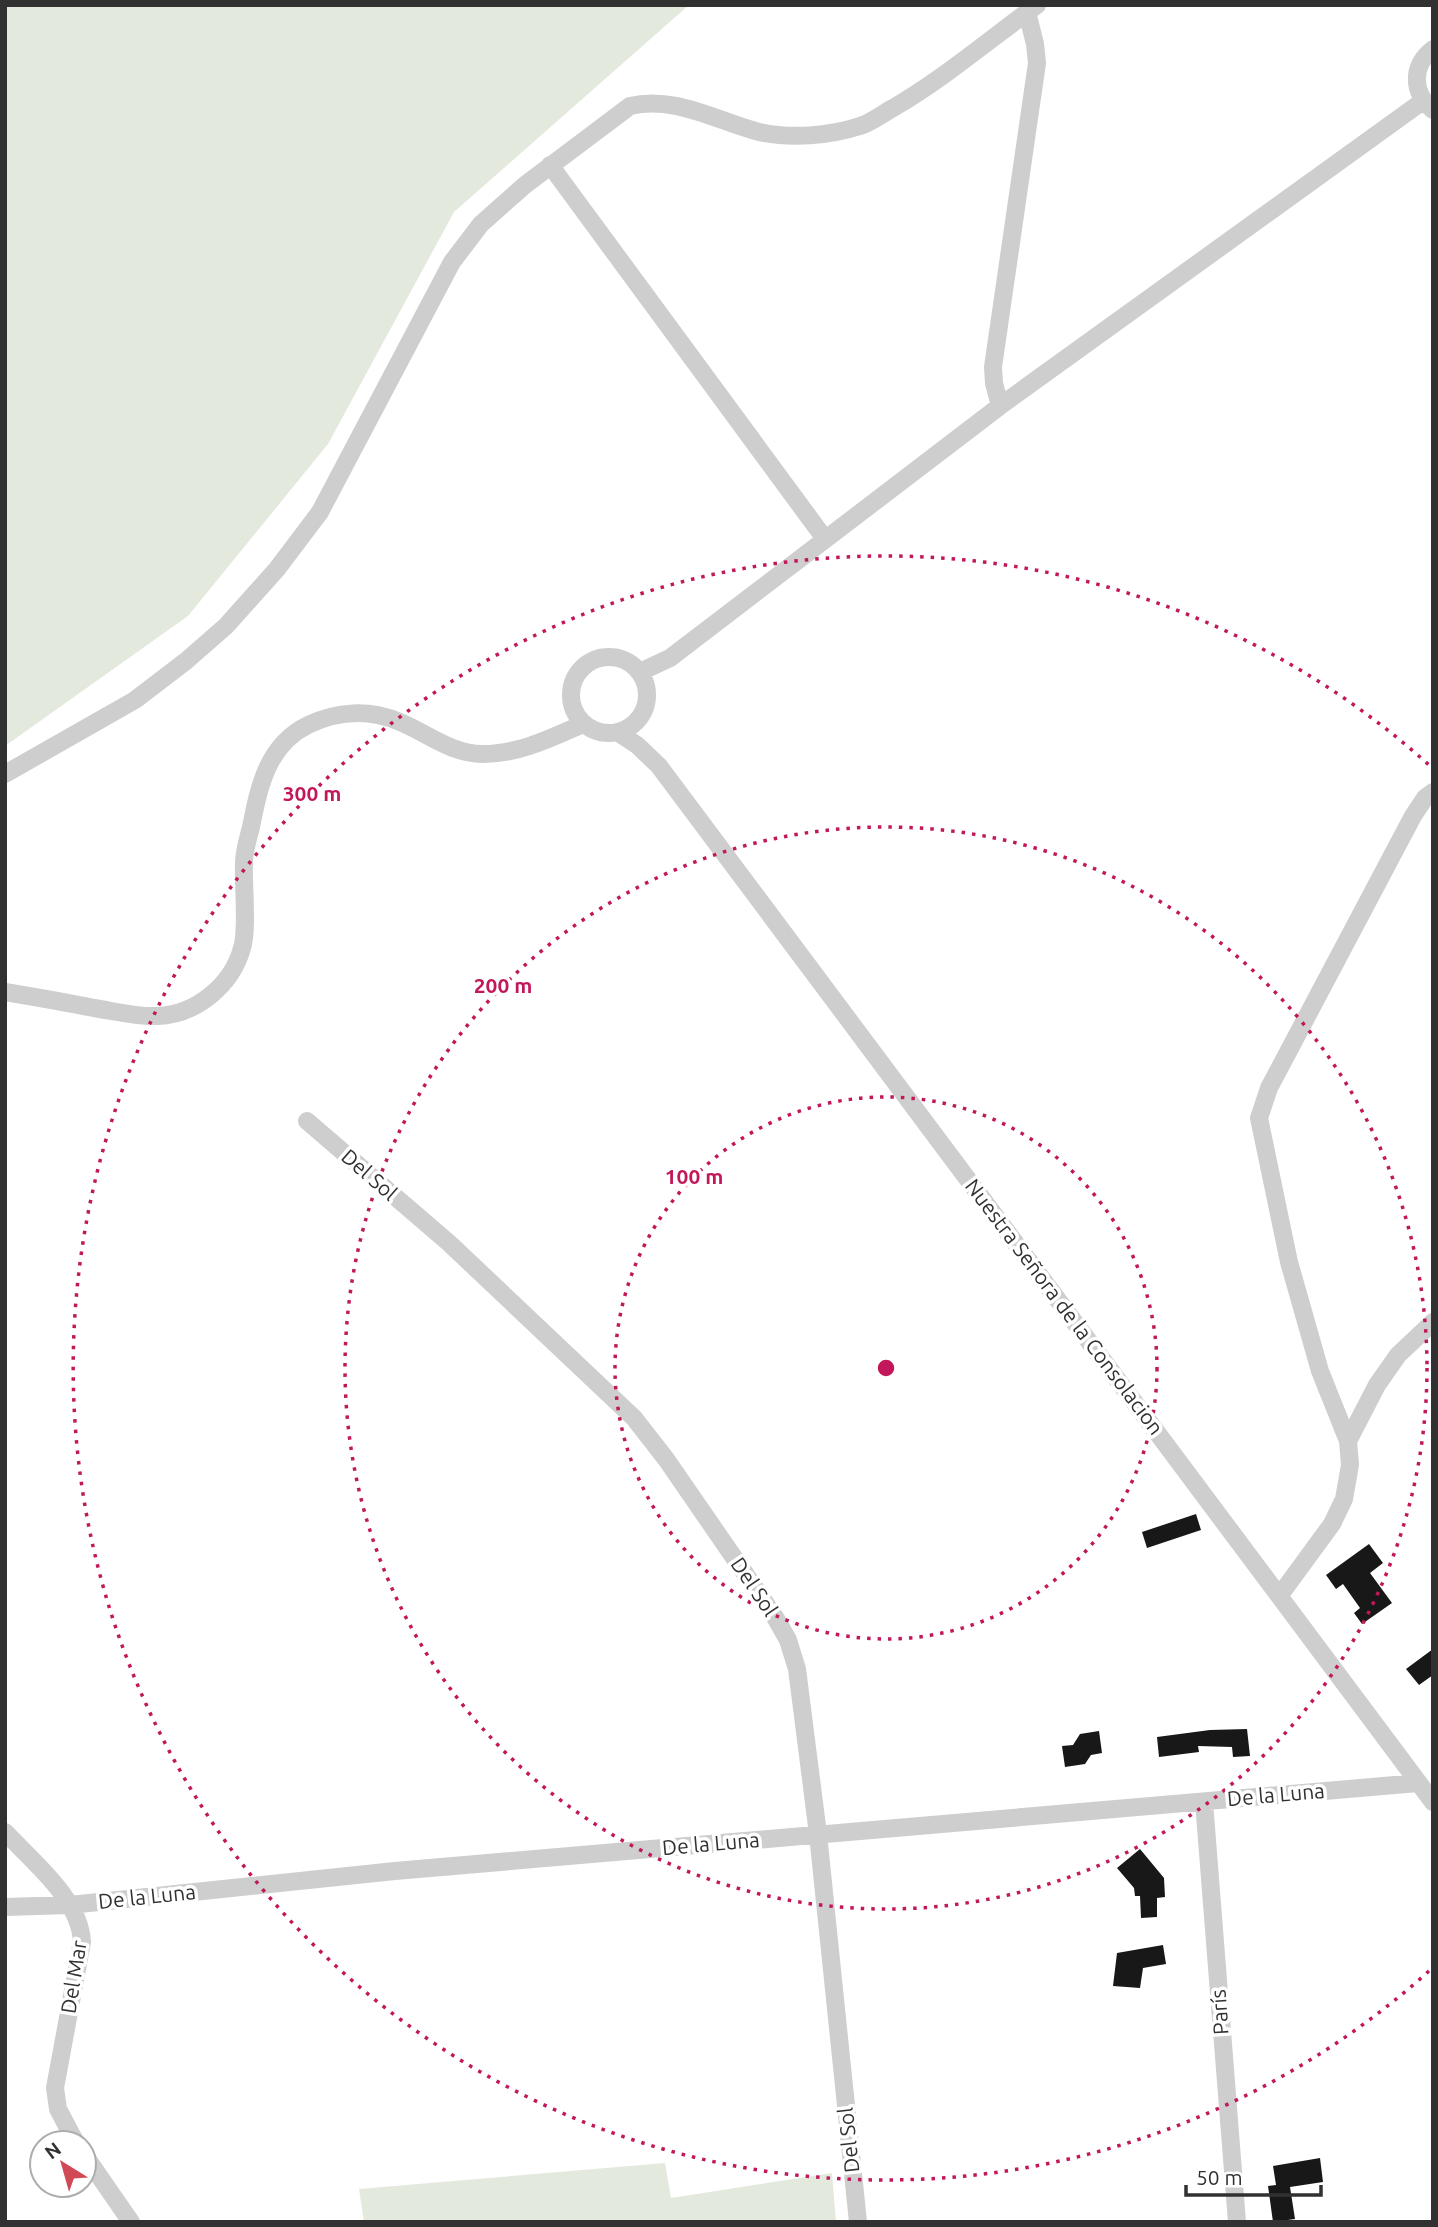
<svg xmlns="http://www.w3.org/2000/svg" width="1438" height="2227" font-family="Ubuntu,sans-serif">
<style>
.green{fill:#e4e9de}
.building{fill:#181818}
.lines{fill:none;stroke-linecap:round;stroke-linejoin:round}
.street{stroke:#cecece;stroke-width:18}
.ring{fill:none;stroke:#c2185b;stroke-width:3.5;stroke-dasharray:3.5 7}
.labels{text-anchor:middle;stroke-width:7;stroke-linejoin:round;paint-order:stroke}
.street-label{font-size:21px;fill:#313131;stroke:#fff}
.centre{fill:#c2185b;stroke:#fff;stroke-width:3.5}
.ring-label{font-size:21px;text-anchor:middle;font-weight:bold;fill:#c2185b;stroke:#fff;stroke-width:7;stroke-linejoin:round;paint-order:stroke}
</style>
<rect width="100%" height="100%" fill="#fff"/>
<path class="green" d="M5,5H689L454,212L328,444L188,616L5,746Z
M665,2163L671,2198L832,2173L836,2222H364L359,2189Z"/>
<path class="building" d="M1196,1514L1201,1530L1147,1548L1142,1532Z
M1369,1544L1383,1563L1370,1573L1392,1603L1362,1624L1354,1613L1360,1608L1343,1584L1336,1589L1326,1575Z
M1433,1649V1675L1419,1685L1406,1669Z
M1247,1729L1250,1756L1233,1757L1232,1747L1198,1746L1199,1752L1159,1757L1157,1737L1210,1730Z
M1099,1731L1102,1753L1091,1755L1085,1764L1065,1767L1062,1746L1073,1745L1080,1734Z
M1140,1849L1164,1878L1165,1897L1157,1898V1917L1141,1918L1140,1896H1135L1134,1888L1117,1868Z
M1163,1945L1166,1964L1143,1968L1140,1988L1113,1986L1117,1953Z
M1320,2158L1323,2182L1290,2187L1295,2219L1273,2222L1268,2186L1276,2185L1273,2166Z"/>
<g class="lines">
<path class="street" d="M1433,49C1411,66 1412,93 1433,110
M550,165L825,539
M1000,406L994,383L993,367L1037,63L1035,44L1027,12
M571 695a38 38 0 1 1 76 0a38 38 0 1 1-76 0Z
M640,672L670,658L1000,406L1423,101
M617,732L637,745L659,766L1433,1802
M5,774L135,700L186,661L226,626L277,569L320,512L452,262L481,224L525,185L630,106C674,95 717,121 759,132C791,139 829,136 860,126C871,123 882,114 893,108C943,79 989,40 1037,5
M5,992C35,997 64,1002 94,1008C114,1011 136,1017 157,1016C196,1015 232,985 242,948C248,930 243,885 244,863C244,851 248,839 251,827C259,787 267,745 308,725C337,711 369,709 400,722C427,733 451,754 483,754C519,754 551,738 583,724
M307,1121L449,1243L634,1418L666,1459L775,1617L788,1640L797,1669L818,1834L858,2222
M1348,1441L1377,1385L1398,1355L1433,1322
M1280,1595L1332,1524L1344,1499L1350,1465L1348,1441L1320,1371L1289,1262L1259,1118L1269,1088L1413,816L1425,798L1433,792
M1204,1802L1237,2222
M5,1832C33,1862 80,1899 82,1942L55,2088L58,2109L76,2143
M5,1907L70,1905L395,1871L1418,1783
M84,2154L131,2222"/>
</g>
<g class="ring">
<circle cx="886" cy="1368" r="271"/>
<circle cx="886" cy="1368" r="541"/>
<path d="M1429 1971A812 812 0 1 1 1429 765"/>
</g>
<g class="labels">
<g class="street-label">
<text transform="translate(369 1175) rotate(41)" y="7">Del Sol</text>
<text transform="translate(1064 1307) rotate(53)" y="7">Nuestra Señora de la Consolacion</text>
<text transform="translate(754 1587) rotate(56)" y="7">Del Sol</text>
<text transform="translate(1276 1795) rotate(-5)" y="7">De la Luna</text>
<text transform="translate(711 1844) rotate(-5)" y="7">De la Luna</text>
<text transform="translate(147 1897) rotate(-6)" y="7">De la Luna</text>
<text transform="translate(74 1977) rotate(-81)" y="7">Del Mar</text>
<text transform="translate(1220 2012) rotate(-94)" y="7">París</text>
<text transform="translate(849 2140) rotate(-96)" y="7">Del Sol</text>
</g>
</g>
<circle cx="886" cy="1368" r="10" class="centre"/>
<g class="ring-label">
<text x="312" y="801">300 m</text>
<text x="503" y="993">200 m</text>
<text x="694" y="1184">100 m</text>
</g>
<rect width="1438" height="2227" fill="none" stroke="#313131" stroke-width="14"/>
<g transform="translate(63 2164) rotate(323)"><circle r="33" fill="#ffffff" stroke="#adadad" stroke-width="2"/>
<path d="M0-5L12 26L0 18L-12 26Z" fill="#d24956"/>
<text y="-10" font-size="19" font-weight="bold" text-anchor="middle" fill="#313131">N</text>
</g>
<path d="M1186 2185v10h135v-10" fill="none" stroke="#313131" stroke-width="3.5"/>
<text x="1196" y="2185" font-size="21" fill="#313131" stroke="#ffffff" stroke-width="5" paint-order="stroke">50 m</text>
</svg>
